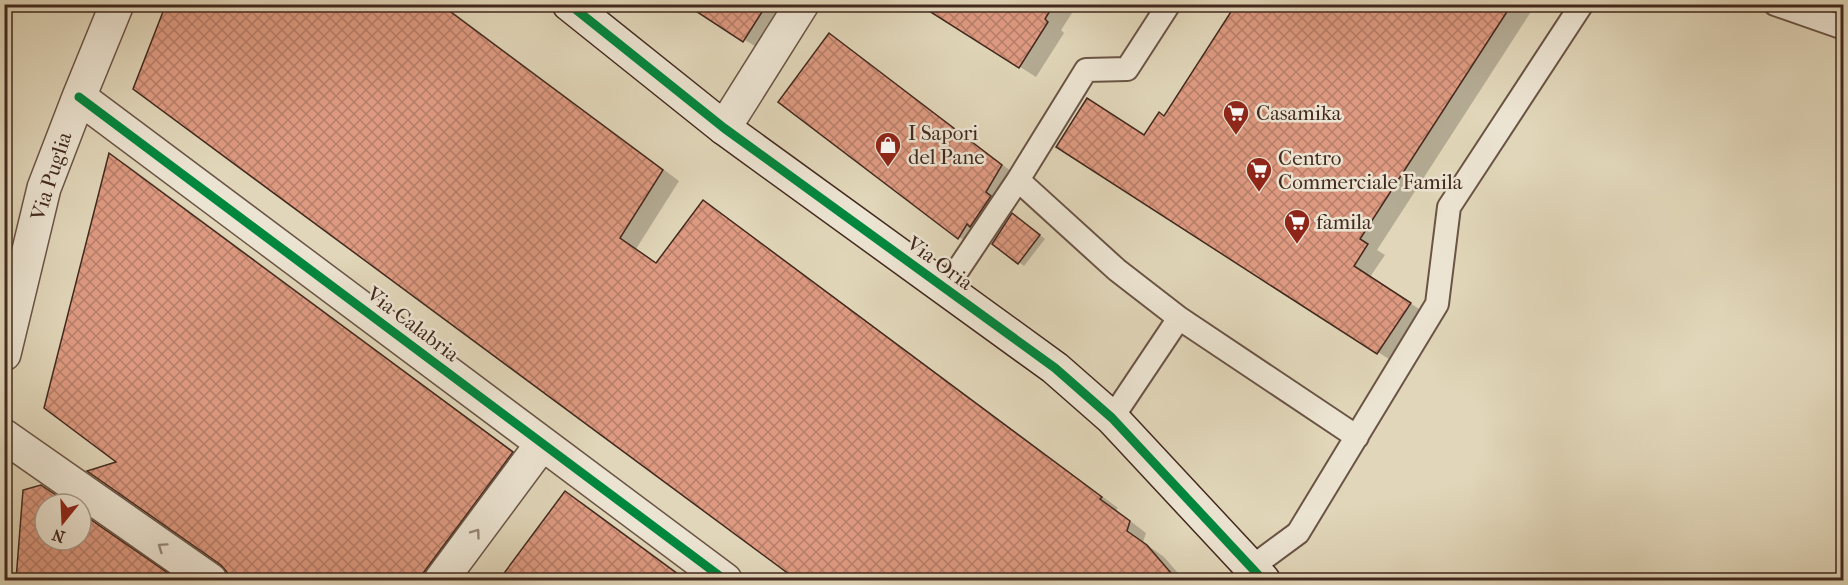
<svg xmlns="http://www.w3.org/2000/svg" width="1848" height="585" font-family="'IM FELL French Canon',serif">
<style>
.shadow{fill:#0003}
.building{fill:url(#building-cross-hatch);stroke:#42291e;stroke-width:1.5}
.lines{fill:none;stroke-linecap:round;stroke-linejoin:round}
.lane-casing{stroke:#6a5445;stroke-width:26}
.street-casing{stroke:#6a5445;stroke-width:36}
.secondary-casing{stroke:#42291e;stroke-width:36}
.lane{stroke:#ece4d2;stroke-width:22}
.street{stroke:#ece4d2;stroke-width:33}
.secondary{stroke:#ece4d2;stroke-width:33}
.cycleway-casing{stroke:#ece4d2;stroke-width:13}
.cycleway{stroke:#00873e;stroke-width:9}
.oneway{stroke:#978678}
.labels{text-anchor:middle;stroke-width:5;stroke-linejoin:round;paint-order:stroke}
.poi-label{font-size:21px;fill:#42291e;stroke:#ece4d2;text-anchor:start}
.street-label{font-size:21px;fill:#42291e;stroke:#ece4d2}
</style>
<defs>
<pattern id="building-cross-hatch" width="8" height="8" patternUnits="userSpaceOnUse" patternTransform="scale(1.5)"><rect width="8" height="8" fill="#de9a81"/><path d="M0 0l8 8M0 8l8-8" fill="none" stroke="#b67e69"/></pattern>
</defs>
<rect width="100%" height="100%" fill="#e1d6b9"/>
<filter id="stains"><feTurbulence type="fractalNoise" baseFrequency=".00333" numOctaves="4"/><feColorMatrix values="0 0 0 0 .2 0 0 0 0 .09 0 0 0 0 .02 0 0 0 .5 -.17"/></filter>
<radialGradient id="worn" r=".72"><stop offset=".6" stop-color="#630" stop-opacity="0"/><stop offset="1" stop-color="#630" stop-opacity=".3"/></radialGradient>
<path class="shadow" d="M168,4H442L679,181L636,249L657,264L703,202L720,212L1118,508L1116,510L1146,533L1143,542L1164,557L1184,580H799L135,88Z
M687,4H790L761,50Z
M921,4H1071L1069,7L1074,10L1061,30L1064,33L1036,77Z
M1238,4H1536L1377,250L1385,255L1370,277L1427,314L1395,363L1058,146L1145,136L1165,118Z
M829,35L844,44L1016,175L974,246L959,237L780,101Z
M110,155L126,164L529,463L442,580H230L229,572L119,463Z
M1018,218L1045,239L1024,266L1019,262Z
M41,486L69,504H45V540H81V512L179,580H18L24,491Z
M566,493L583,503L688,580H501Z"/>
<path class="building" d="M166,4H440L663,170L620,238L656,263L703,200L1102,497L1100,499L1130,521L1127,531L1147,545L1177,580H797L133,89Z
M685,4H767L743,42Z
M918,4H1054L1045,19L1048,22L1019,68Z
M1236,4H1512L1360,239L1368,244L1354,266L1411,303L1377,354L1056,147L1087,98L1144,135L1159,112L1164,116Z
M829,33L1002,165L986,192L991,196L970,227L967,224L958,239L778,102Z
M109,153L513,452L418,580H229L227,572L221,565L87,471L116,462L44,408Z
M1012,213L1040,235L1018,264L992,244Z
M41,485L69,504H45V540H81V513L178,580H16L23,490Z
M565,491L686,580H499Z"/>
<g class="lines">
<g class="lane-casing">
<path id="lane" d="M1775,4L1844,28
M945,289L1018,180
M1179,318L1357,437
M1112,418L1179,318L1117,270L1018,180L1086,70L1127,69L1169,4
M1252,567L1298,533L1437,304L1449,207L1582,4"/>
</g>
<g class="street-casing">
<path id="street" d="M79,97L725,580
M724,128L802,4
M4,354L44,188L79,97L117,4
M4,436L210,580
M441,580L542,444"/>
</g>
<g class="secondary-casing">
<path id="secondary" d="M569,4L724,128L1055,368L1112,418L1263,580"/>
</g>
<use href="#lane" class="lane"/>
<use href="#street" class="street"/>
<use href="#secondary" class="secondary"/>
<g class="cycleway-casing">
<path id="cycleway" d="M569,4L724,128L1055,368L1112,418L1263,580
M79,97L725,580"/>
</g>
<use href="#cycleway" class="cycleway"/>
</g>
<defs><path id="oneway-chevron" d="M-2-3.5L2.5 0L-2 3.5" fill="none" stroke-width="1.6" stroke-linecap="round" stroke-linejoin="round" transform="scale(1.5)"/></defs>
<g class="oneway">
<use href="#oneway-chevron" transform="translate(476 533) rotate(-54)"/>
<use href="#oneway-chevron" transform="translate(162 547) rotate(-145)"/>
</g>
<defs>
<g id="supermarket-pin" transform="scale(1.35)"><path d="M0 17L-7.5 6A9.5 9.5 0 1 1 7.5 6Z" fill="#8f2418" stroke="#ece4d2"/><path d="M-6-5.5h2.5l.6 2H6L4.5 2H-2.5L-4.4-4H-6ZM-1.5 3.2a1.3 1.3 0 1 0 .1 0ZM3 3.2a1.3 1.3 0 1 0 .1 0Z" fill="#fff"/></g>
<g id="shop-pin" transform="scale(1.35)"><path d="M0 17L-7.5 6A9.5 9.5 0 1 1 7.5 6Z" fill="#8f2418" stroke="#ece4d2"/><path d="M-5-2.5h2.3a2.7 3.5 0 0 1 5.4 0H5L5.5 6h-11ZM-1.5-2.5h3a1.5 2.3 0 0 0-3 0Z" fill="#fff"/></g>
</defs>
<g fill-rule="evenodd">
<use href="#supermarket-pin" x="1236" y="113"/>
<use href="#shop-pin" x="888" y="145"/>
<use href="#supermarket-pin" x="1259" y="170"/>
<use href="#supermarket-pin" x="1297" y="222"/>
</g>
<g class="labels">
<g class="poi-label">
<text x="1256" y="120">Casamika</text>
<text x="908" y="140">I Sapori<tspan x="908" dy="24">del Pane</tspan></text>
<text x="1278" y="165">Centro<tspan x="1278" dy="24">Commerciale Famila</tspan></text>
<text x="1316" y="229">famila</text>
</g>
<g class="street-label">
<text transform="translate(51 176) rotate(-72)" y="7">Via Puglia</text>
<text transform="translate(940 263) rotate(36)" y="7">Via Oria</text>
<text transform="translate(413 324) rotate(37)" y="7">Via Calabria</text>
</g>
</g>
<rect width="1848" height="585" fill="none" stroke="#e1d6b9" stroke-width="24"/>
<rect x="6" y="6" width="1836" height="573" fill="none" stroke="#42291e" stroke-width="3"/>
<rect x="12" y="12" width="1824" height="561" fill="none" stroke="#42291e" stroke-width="1.5"/>
<g transform="translate(63 522) rotate(198)"><circle r="28" fill="#ece4d2" stroke="#a8998a" stroke-width="1.5"/>
<path d="M0-4.5L10 22L0 15L-10 22Z" fill="#8f2418"/>
<text y="-9" font-size="16" font-weight="bold" text-anchor="middle" fill="#42291e">N</text>
</g>
<rect width="100%" height="100%" filter="url(#stains)"/>
<rect width="100%" height="100%" fill="url(#worn)"/>
</svg>
